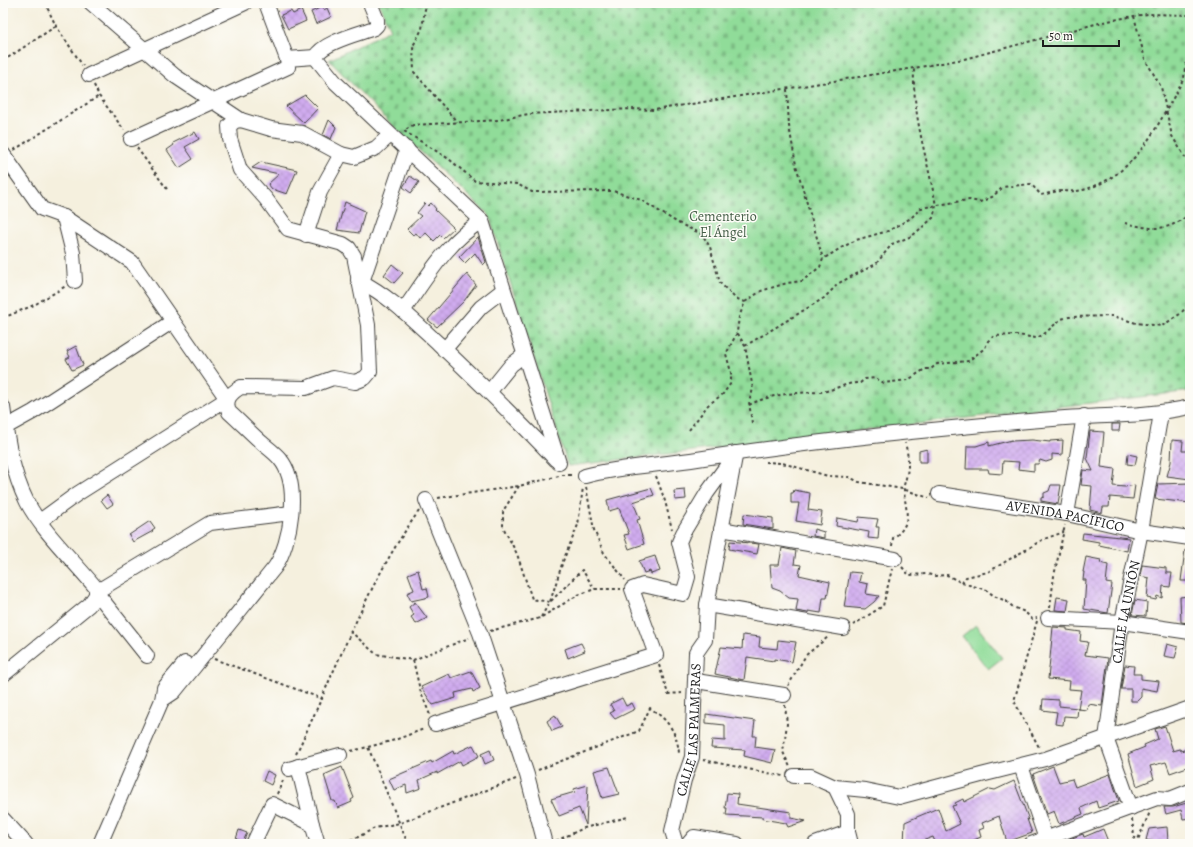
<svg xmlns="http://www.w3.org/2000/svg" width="1193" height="847" font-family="Alegreya,serif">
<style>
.green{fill:#90dc99;stroke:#567c5a}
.cemetery{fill:url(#cemetery-stones);stroke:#567c5a}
.building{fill:url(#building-cross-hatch)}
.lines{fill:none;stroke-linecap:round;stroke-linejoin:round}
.minor-casing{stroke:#3d3c39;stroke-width:16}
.path{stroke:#3d3c39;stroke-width:2;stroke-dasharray:3 3;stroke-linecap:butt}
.minor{stroke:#fff;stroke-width:14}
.labels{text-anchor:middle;stroke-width:3;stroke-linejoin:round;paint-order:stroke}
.park-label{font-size:14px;fill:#455f48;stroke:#fdfcf7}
.street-label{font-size:14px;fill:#1c1c1c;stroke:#fdfcf7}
</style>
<defs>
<pattern id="cemetery-stones" width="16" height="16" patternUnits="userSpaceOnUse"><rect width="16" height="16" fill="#90dc99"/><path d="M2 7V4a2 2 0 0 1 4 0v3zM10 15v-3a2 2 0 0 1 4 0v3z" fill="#7cbc83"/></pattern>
<pattern id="building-cross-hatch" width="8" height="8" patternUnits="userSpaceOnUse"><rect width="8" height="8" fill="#d0acef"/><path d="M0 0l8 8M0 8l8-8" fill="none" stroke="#b293cc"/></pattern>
</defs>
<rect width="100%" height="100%" fill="#fdfcf7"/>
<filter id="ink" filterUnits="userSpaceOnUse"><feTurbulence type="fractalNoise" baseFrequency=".025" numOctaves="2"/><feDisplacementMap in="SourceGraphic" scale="8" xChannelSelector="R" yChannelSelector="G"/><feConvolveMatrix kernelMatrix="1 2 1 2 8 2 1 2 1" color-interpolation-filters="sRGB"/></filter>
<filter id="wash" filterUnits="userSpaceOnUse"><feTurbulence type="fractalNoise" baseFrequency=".012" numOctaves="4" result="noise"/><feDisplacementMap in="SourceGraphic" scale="16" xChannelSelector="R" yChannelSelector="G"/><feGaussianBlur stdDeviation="0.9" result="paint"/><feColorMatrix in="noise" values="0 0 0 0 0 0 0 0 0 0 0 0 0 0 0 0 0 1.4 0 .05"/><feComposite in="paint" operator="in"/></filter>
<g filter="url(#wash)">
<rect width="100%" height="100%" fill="#f5f0de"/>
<path class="green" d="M976,625L1002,658L988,669L962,636Z"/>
<path class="cemetery" d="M379,3H1190V391L568,466L489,215L395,128L329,60L390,30Z"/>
<g id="blocks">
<path class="building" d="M322,7L324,10L327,8L331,17L316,24L311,12Z
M301,10L306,21L288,29L281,15L291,11L293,14Z
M305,95L318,108L304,123L286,106Z
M329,120L336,127L331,139L323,135Z
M195,132L199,139L185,147L193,159L179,168L167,150L174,145L173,143Z
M261,162L297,170L287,194L272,189L268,184L279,174L252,168Z
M410,176L419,182L411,193L403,187Z
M345,202L365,211L359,233L337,230Z
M425,203L428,206L431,203L436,209L435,210L454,228L443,238L440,235L434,241L426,233L420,238L416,233L413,235L407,229L421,216L417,213Z
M478,237L486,262L483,265L475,253L465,263L459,257Z
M392,264L403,273L394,283L384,275Z
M467,274L476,285L464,301L437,327L428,320Z
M76,346L83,365L72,370L66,359L70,357L67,351Z
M1112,424H1120L1119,431H1112Z
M1090,431L1104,432L1101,467L1115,469L1113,486L1125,487L1135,485L1133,499L1110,497L1109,507H1103L1102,513L1090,510L1092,486L1081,485L1083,470L1093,471L1087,458Z
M1012,440V441L1032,440L1050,442V441L1063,440L1062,455L1052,454V460L1046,462L1040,460L1038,464H1034V471L1018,469L1019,462L1003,461L1002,474L989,473L988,469H966L967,446H976L989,442V446Z
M1172,440L1183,441L1182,451H1188L1187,463L1190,464V479L1167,476L1171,462Z
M927,449V462H919V451Z
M1128,454L1137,456L1135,465L1127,464Z
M1190,483V503L1155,499L1158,484Z
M1051,485H1061L1058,504L1041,501V498L1044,497V493L1049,491Z
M651,488L654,495L633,502L640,519L637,520L644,544L629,549L624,535L629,534L619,508L609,511L607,500Z
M685,490L686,499L675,500L674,491Z
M794,490L810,493L808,510L822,512L820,525L796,521L799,503H791V493H793Z
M107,495L113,504L107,508L101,500Z
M744,514L773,518V529L743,524Z
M859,517L878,519L876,527H879L878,539L868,538L869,532L836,526L837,518L858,522Z
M150,521L155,528L152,530L153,531L133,542L129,535Z
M814,529L824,532V538L813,536Z
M1083,533L1129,538L1127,551L1099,545V542L1082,539Z
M730,541L759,544L757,554L729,549Z
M782,548L796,551L794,564L801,565L799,575L830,582L827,598H823L821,613L808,611V613L796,611L798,599L789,598L780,591L772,588L770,565H779Z
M1185,550H1190V581H1181Z
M655,556L660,571L651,574L650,571L644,573L639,561Z
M1086,557L1101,560L1100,563L1108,565L1106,583L1112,584L1108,613L1084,609L1086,580H1083L1084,572H1083Z
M1142,565L1166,568V573H1172L1170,587L1163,586L1162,598L1157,596L1156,600L1147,598L1149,578L1140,576Z
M418,570L423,589L427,588L429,597L411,601L407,593L414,590L408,574Z
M850,572L861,573L859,582L868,584L866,594L879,596L874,602L865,609L844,607Z
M1188,596V623L1181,622L1180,597Z
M1057,597L1069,599L1067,611L1055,610Z
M1135,600L1147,602L1146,616L1132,615Z
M415,602L427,618L416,624L411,617L414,615L409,607Z
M1053,627L1067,628V630L1081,632L1080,641L1088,642L1085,655L1108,658L1102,706L1088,704L1087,710L1078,709L1081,690L1069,689L1070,681L1048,679Z
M743,635L760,637L759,647L777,649L778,640L796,642L792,662L774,659V661L747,657L744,680L715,674L721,647L742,649Z
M581,643L585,651L568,658L565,649Z
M1167,644L1178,647L1175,658L1164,656Z
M1125,665L1134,666L1133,674H1141V679L1159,681L1157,691L1141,688V697L1137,701H1131V689H1121Z
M471,671L480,688L473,692L472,689L455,693L456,698L433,705L421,687L449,674L451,678Z
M622,698L626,706L632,703L635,709L615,719L610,713L614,711L610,704Z
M1043,699L1059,700V706L1078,708L1077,717L1064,716L1063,725L1055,724L1057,712L1042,710Z
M706,714L755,721L753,736H756L755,747L775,750L772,763L744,756L745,750L711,748L712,740L725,741V725L706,723Z
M555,715L562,727L552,731L547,721Z
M1165,726L1173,751L1180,749L1181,751L1190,748V766L1170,773L1166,762L1150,766L1154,779L1137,786L1128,754L1145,747L1144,745L1158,739L1155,729Z
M473,745L479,756L462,765L460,761L437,774V772L419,780L421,788L407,793L406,785L394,790L389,779L431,761L432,763L453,751L454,754Z
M490,750L494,760L485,764L481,754Z
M1053,766L1059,782L1072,779L1075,787L1110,774L1119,801L1098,808L1096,801L1081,808L1083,814L1059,824L1054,811L1047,814L1033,774Z
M342,767L354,798L351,800L352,802L338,808L335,801H332L324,775Z
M609,767L619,794L602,798L594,771Z
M267,771L275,775L271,785L263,781Z
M1014,781L1029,820L1027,819L1032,833L1007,842L999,816L982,823L984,828L979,830L981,837L964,844H936L933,837L914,844H904L905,822L938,808L946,831L960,824L952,806L956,805L955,803L963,799L964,802L990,789L995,790Z
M588,785L586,825L579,808L559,816L551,799L575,792L574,789Z
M727,793L738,794L737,804L791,812V818L806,821L788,827L786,823L762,819L763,817L726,815L727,808H725Z
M1190,802V818L1183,819L1181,810L1166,814L1164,807H1173Z
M1167,827L1168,841H1164V844L1146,840L1149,829Z
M1103,829L1109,844H1056L1083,834L1084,837Z
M239,830L247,833L243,842L236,839Z"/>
</g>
</g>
<g filter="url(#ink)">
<use href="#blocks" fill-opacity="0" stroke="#3d3c39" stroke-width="1"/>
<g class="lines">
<g class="minor-casing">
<g id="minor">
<path d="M91,3L175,76L241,120L271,129L302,133L341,154L354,157L376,148L390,135"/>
<path d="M266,3L287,59"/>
<path d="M370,3L377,20V25L374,28C358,34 323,42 315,57L336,83L482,221L559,463"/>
<path d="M89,75L245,3"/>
<path d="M131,139L288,67L287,59L315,57"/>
<path d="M3,154L42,209L64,217L132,262L227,399L77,494L40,521"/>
<path d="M64,217L73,253L75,281"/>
<path d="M306,235L320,192L341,154"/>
<path d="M358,280C390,296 413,320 439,344C479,382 518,420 556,460"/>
<path d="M362,282L407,149"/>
<path d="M403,311C426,279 447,241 482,221"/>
<path d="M444,350L481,307L503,290"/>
<path d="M490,391L511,365L524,355"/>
<path d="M3,407C7,439 12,472 27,502C42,531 75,562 96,588V595L89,605L3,675"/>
<path d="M6,427L33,412L173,321"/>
<path d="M585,476C616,467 657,465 691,460C810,441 932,429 1053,419C1099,415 1145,417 1190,407"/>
<path id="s1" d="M939,494L1067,514L1141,531L1190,538"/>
<path d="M426,500L480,633L527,775L545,844"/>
<path d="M1067,514L1084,416"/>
<path d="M721,529L895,559"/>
<path d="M707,605L843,628"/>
<path d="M1048,618L1122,622L1190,632"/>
<path d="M147,656L96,592L210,523L291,513"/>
<path d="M696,681L784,695"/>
<path d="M162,700L174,692L275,567C291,543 301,484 280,459C275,453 268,448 262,443C251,433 240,422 229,412C224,399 231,393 241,387L306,388L333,378L355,382L365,378L370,372L368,325L354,256L349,248L343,244L288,229L266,199L240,170L230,139L229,126L235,121L241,120"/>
<path d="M435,724L656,655L632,589L643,585L683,594L688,577L679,542L683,533L707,493L736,453"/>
<path d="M298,766L312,824"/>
<path d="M1021,766L1046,839"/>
<path d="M289,769L340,755"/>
<path d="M794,776H811L835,787L865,790L899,797L981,775L1045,759L1190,708"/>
<path d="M835,787L848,814V832L851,844"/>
<path id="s2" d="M1131,808L1106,738L1122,622L1141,531L1161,413"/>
<path d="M3,819L26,844"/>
<path d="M100,844L162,700L164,688L185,663"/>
<path d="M253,844L272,804L312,824L318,844"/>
<path id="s3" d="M676,844L672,831L684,780L692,757L696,653L705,640L707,605L735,457"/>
<path d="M688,844L694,837L737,844"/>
<path d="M815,844L848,832"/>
<path d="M1031,844L1157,798L1170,799L1190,791"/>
</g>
</g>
<path class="path" d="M45,3L56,26L83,66
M429,3L425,9L422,29L413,46L414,72L457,122
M1134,16L1145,59L1161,87L1172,136L1190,165
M3,61L56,26
M94,85L99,96L124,130
M787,89L789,126L796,165L823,259
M137,148L167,189
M14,150L99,96
M1125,223C1153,230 1167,232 1190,214
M745,302L735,298L720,283L710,247L702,234L678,223L641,200L613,191L532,192L517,184L475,181L449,159L404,131L413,125L499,120L528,114L632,109L654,110L914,68L964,59L1103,22L1134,16L1148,14L1190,15
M3,318L34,305L66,286
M745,346L824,298L839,283L876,264L892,244L912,236L933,218L936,206C928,160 912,116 914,68
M749,405C773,393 794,393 820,392C833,391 846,382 860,383L865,379L875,378L884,383L908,380L925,369H931L937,364L968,361L985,348L988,341L994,336L1017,335L1036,338L1043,335L1061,319L1069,317L1113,316L1136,323L1162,326L1180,314L1190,303
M752,423L749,402L753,389L745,346L737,332L739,317L745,302L761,291L787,283L802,281L820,267L823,259L841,248L856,240L888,231L911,218L921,208L961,201L970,200L980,202L992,197L1003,187L1031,184L1041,195C1047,194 1055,191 1062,191C1076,192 1083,191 1097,185C1140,167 1161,119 1183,80C1185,77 1184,73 1185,69C1186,64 1188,59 1190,54
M689,430L708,405L723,394L731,383V372L726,354L737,333
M765,462L782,463L828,476L849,477L859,482L903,489L929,498
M562,475H573
M656,476L665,501L672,529
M519,486L503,511V527L517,554L532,599L550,602
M586,487L594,530L604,553L625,580
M438,498L519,486L559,476
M892,546L893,538C914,523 905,510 904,490C903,485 906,480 907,474C909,465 908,453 905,443
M902,567L909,575L927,574L935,576L947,575L962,583L987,590L994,596L1006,601L1013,607L1025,612L1032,619L1037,618
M962,583L966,577L988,572L1044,539L1064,532
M551,601L582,570L595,589
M1050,608L1054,576L1065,525
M541,617L550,602L563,561L578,525L583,487
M1037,621L1014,701L1040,749
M853,625L883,606L892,569
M350,631L376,654L413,660L469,638
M490,631L540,618L578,595L595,589H621
M214,659L323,699
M413,660L420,690L430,715
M659,665L668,694L682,693
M788,686L806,655L828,637
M785,705L787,724L783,752L790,767
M368,747L395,740L424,729
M351,751L368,747L408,844
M296,754C335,673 366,584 419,511
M703,760L783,776
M538,770L639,731L650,708C668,720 677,732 679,753
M277,794L284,778
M1132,819L1135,844
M556,841L584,828L628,817
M339,844L358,837L375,828L400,823L516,779
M1136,844L1150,812"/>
<use href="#minor" class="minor"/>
</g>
</g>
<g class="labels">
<g class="park-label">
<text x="723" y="221">Cementerio<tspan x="723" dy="16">El Ángel</tspan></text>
</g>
<g class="street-label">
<text dy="5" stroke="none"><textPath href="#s1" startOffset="128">AVENIDA PACÍFICO</textPath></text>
<text dy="5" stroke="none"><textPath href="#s2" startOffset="202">CALLE LA UNIÓN</textPath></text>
<text dy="5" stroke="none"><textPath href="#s3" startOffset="117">CALLE LAS PALMERAS</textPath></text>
</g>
</g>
<rect width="1193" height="847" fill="none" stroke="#fdfcf7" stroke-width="16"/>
<path d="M1043 40v6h76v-6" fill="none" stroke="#1c1c1c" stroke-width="2"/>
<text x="1049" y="40" font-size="12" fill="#1c1c1c" stroke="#fdfcf7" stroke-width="3" paint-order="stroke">50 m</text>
</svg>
